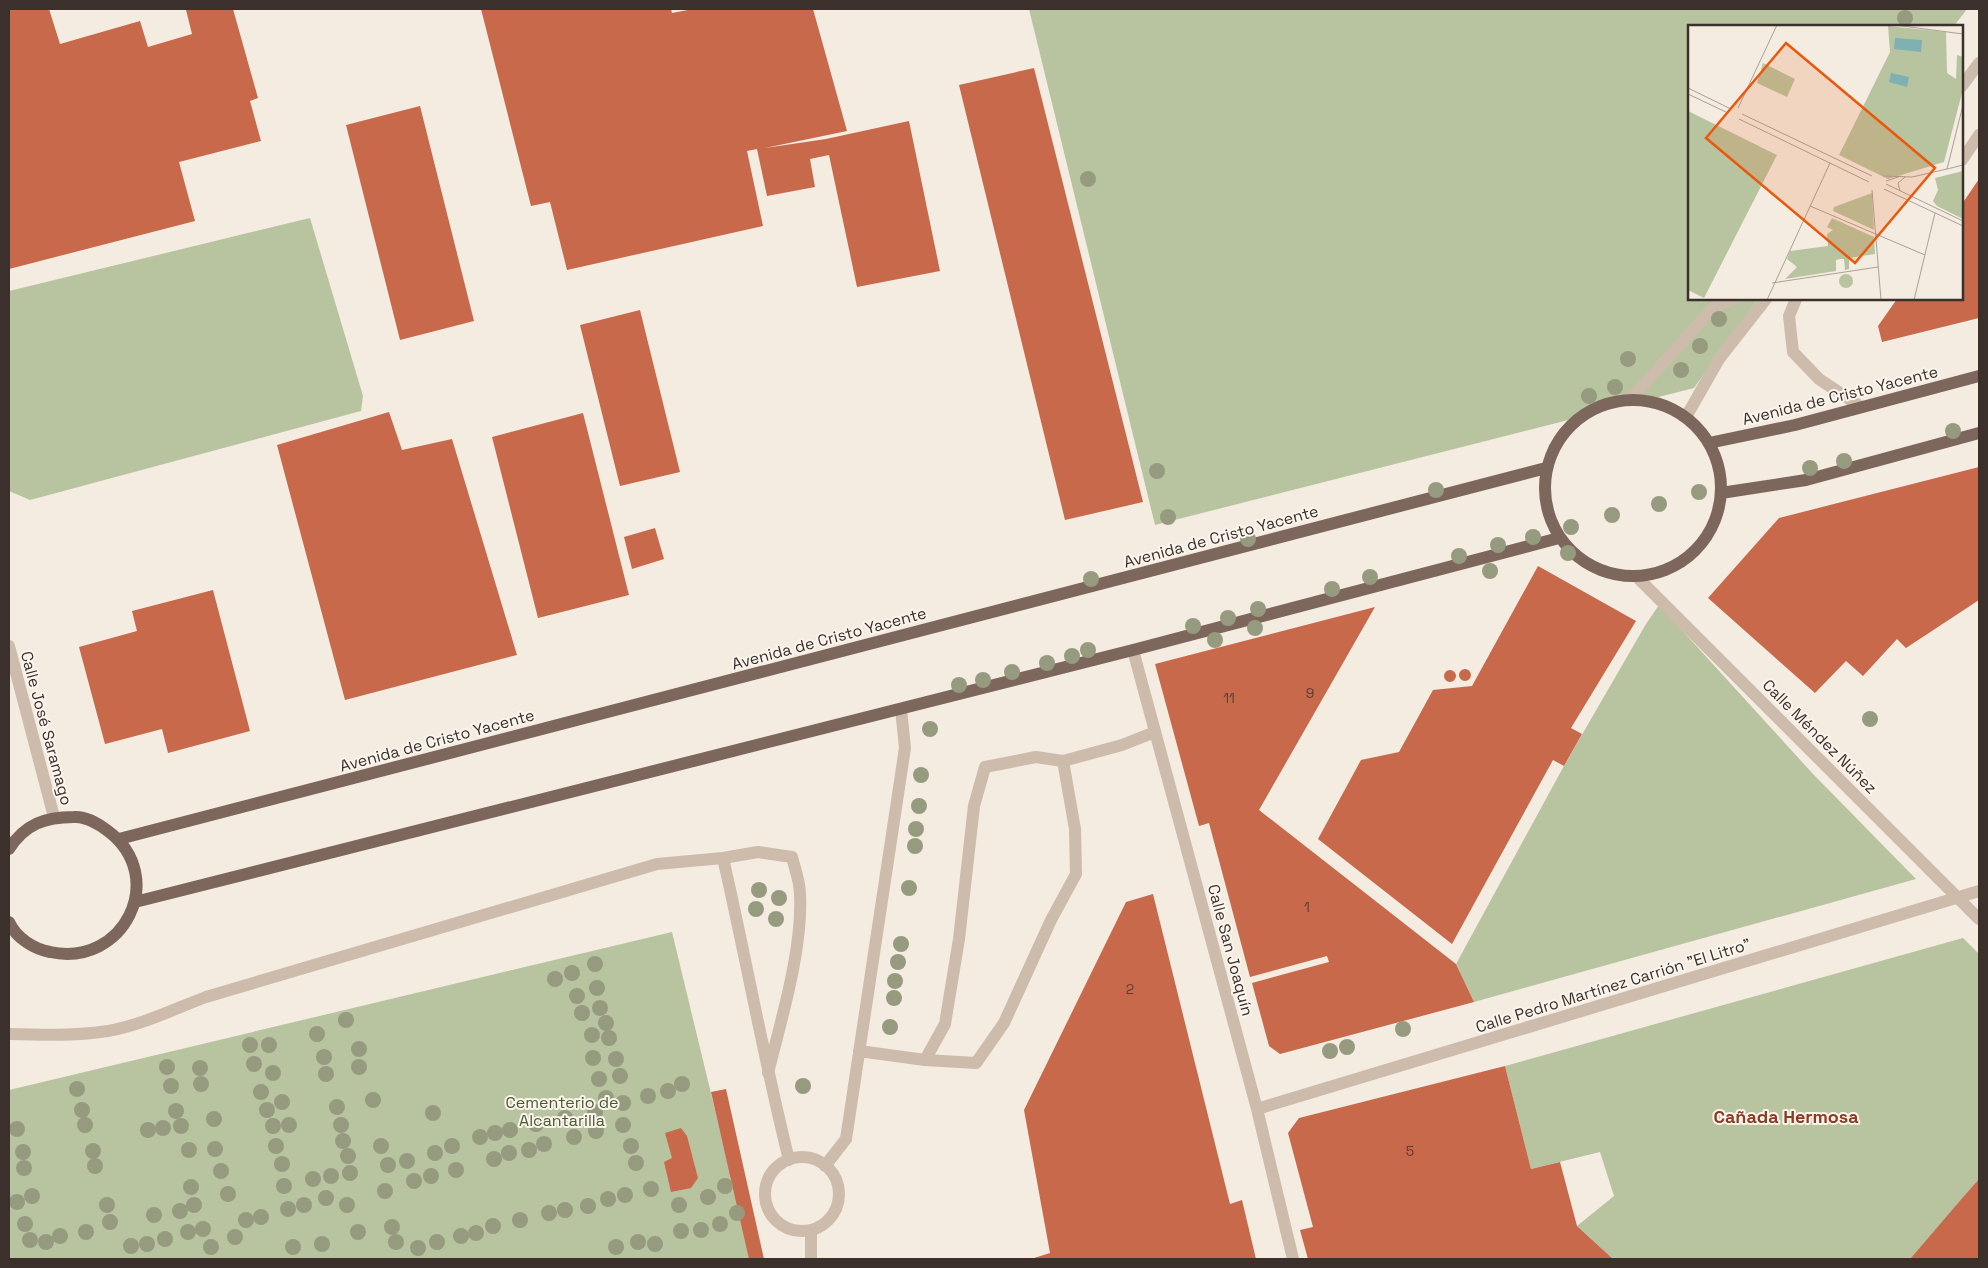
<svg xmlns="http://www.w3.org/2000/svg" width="1988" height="1268" font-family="'Space Grotesk',sans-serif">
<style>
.green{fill:#b8c4a0}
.building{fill:#c8694b}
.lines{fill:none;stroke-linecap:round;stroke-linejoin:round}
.lane{stroke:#cdbbac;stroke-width:12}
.street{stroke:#cdbbac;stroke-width:12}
.primary{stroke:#7d675c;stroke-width:12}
.tree{fill:#969b7f}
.labels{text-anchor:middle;stroke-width:4;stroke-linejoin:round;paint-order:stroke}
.number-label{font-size:14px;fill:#5e3e33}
.street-label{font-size:16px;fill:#3b302b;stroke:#fbf5ee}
.park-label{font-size:16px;fill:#4a5a2e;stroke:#fbf5ee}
.neighbourhood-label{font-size:18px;font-weight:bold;fill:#8c3b22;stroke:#fbf5ee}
.inset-road{fill:none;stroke:#aaa098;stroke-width:1}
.view{fill:#e8590c;fill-opacity:0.15;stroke:#e8590c;stroke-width:2.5}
.inset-edge{fill:none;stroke:#3b302b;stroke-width:2.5}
</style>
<rect width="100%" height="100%" fill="#f4ebe1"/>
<path class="green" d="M1029,9H1967L1954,26H1689V299H1758L1694,388L1155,525Z
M310,218L363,396L361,411L30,500L9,491V291Z
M1659,605L1813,774L1916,879L1474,1002L1456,964L1565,764L1646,624Z
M672,932L751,1259H9V1090Z
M1963,938L1979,954V1179L1910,1259H1613L1577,1226L1614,1196L1600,1152L1531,1169L1505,1066Z"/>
<path class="building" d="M9,9H49L60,44L140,21L148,47L192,34L186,10L191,9H233L258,98L250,101L261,141L179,162L195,221L9,269Z
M481,9H671L672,13L693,9H813L847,131L765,148L826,139L909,121L940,271L857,287L829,155L810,159L815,187L767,196L757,149L747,151L763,226L567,270L550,202L531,206Z
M1034,68L1143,502L1065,520L959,85Z
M420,106L474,321L400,340L346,125Z
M1979,179V318L1882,342L1878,326L1897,299H1962V204Z
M640,310L680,472L620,486L580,325Z
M389,412L402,450L452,439L517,655L345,700L277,445Z
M583,413L629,595L538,618L492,437Z
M1979,467V600L1906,648L1897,639L1863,676L1846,661L1815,693L1708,598L1779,518Z
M655,528L664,559L632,569L624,537Z
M1538,566L1636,621L1571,728L1582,734L1565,764L1564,766L1553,760L1452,944L1318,839L1361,760L1399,752L1433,690L1472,686Z
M213,590L250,731L168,753L162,729L105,744L79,647L137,631L132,611Z
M1375,607L1259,810L1456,964L1474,1002L1280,1054L1269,1046L1252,983L1329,962L1327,956L1250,977L1209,823L1199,826L1155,664Z
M1459 675a6 6 0 1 1 12 0a6 6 0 1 1-12 0Z
M1444 676a6 6 0 1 1 12 0a6 6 0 1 1-12 0Z
M1153,894L1230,1204L1242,1200L1256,1259H1031L1050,1253L1024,1110L1126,902Z
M1505,1066L1531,1169L1560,1162L1577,1226L1613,1259H1308L1300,1230L1313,1227L1288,1133L1299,1118Z
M726,1089L764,1259H749L711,1092Z
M681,1128L687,1136L698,1178L691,1188L671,1192L664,1162L672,1158L665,1133Z
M1979,1179V1259H1910L1964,1196Z"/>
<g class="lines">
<path class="lane" d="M1962,160L1979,135
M1063,761L1122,745L1155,732
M723,858C746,958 764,1060 789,1160
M9,1034C42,1035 75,1036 108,1031C142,1025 174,1009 206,997L657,864L723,858L758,852L792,857C795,869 800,882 800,894C803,949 781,1020 768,1073
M859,1051L925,1060L976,1063L1004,1023L1051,920L1076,874L1075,829L1063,761L1036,757L985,767L974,806L959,939L945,1024L925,1060
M765 1194a37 37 0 1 1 74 0a37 37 0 1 1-74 0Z
M825,1166L846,1139L905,748L901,709
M811,1230V1259"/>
<path class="street" d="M1962,86L1979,63
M1796,299L1789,316L1793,352L1819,379L1861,407
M1630,400L1712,309L1734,299
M1686,417L1719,359L1766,299
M1637,577L1979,919
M9,646L54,817
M1133,650L1257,1109L1293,1259
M1257,1109L1979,891"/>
<path class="primary" d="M1545 488a88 88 0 1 1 176 0a88 88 0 1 1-176 0Z
M1709,443L1795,425L1979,376
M1721,493L1806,480L1979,433
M119,839L1546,468
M9,849C25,824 45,817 74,817C85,816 99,824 108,831C169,877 124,968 50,952C34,949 16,938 9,922
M135,902L1133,650L1559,538"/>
</g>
<g class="tree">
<circle cx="1905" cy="18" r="8"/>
<circle cx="1088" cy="179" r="8"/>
<circle cx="1719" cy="319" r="8"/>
<circle cx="1700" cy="346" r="8"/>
<circle cx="1628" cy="359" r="8"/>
<circle cx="1681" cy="370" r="8"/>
<circle cx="1615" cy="387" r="8"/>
<circle cx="1589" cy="396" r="8"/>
<circle cx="1953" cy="431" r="8"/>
<circle cx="1844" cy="461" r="8"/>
<circle cx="1810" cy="468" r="8"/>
<circle cx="1157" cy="471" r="8"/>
<circle cx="1436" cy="490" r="8"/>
<circle cx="1699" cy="492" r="8"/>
<circle cx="1659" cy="504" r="8"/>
<circle cx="1612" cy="515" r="8"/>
<circle cx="1168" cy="517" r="8"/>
<circle cx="1571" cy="527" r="8"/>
<circle cx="1533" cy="537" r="8"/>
<circle cx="1248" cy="539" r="8"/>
<circle cx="1498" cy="545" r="8"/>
<circle cx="1568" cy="553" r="8"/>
<circle cx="1459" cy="556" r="8"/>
<circle cx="1490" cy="571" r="8"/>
<circle cx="1370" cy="577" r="8"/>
<circle cx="1091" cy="579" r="8"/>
<circle cx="1332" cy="589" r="8"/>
<circle cx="1258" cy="609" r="8"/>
<circle cx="1228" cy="618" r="8"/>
<circle cx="1193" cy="626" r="8"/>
<circle cx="1255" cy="628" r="8"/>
<circle cx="1215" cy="640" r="8"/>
<circle cx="1088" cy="650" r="8"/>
<circle cx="1072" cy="656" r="8"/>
<circle cx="1047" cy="663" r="8"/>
<circle cx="1012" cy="672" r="8"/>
<circle cx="983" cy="680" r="8"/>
<circle cx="959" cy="685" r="8"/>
<circle cx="1870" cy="719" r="8"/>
<circle cx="930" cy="729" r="8"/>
<circle cx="921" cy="775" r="8"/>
<circle cx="919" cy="806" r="8"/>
<circle cx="916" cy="829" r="8"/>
<circle cx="915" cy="846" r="8"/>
<circle cx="909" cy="888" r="8"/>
<circle cx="759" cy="890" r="8"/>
<circle cx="779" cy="898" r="8"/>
<circle cx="756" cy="909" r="8"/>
<circle cx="776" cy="919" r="8"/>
<circle cx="901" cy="944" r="8"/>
<circle cx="898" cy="962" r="8"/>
<circle cx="595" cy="964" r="8"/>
<circle cx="572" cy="973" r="8"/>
<circle cx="555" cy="979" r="8"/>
<circle cx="895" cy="981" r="8"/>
<circle cx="597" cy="988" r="8"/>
<circle cx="577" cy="996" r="8"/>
<circle cx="894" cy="998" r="8"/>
<circle cx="600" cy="1008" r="8"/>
<circle cx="582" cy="1013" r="8"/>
<circle cx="346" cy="1020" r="8"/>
<circle cx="606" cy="1023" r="8"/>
<circle cx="890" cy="1027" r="8"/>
<circle cx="1403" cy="1029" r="8"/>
<circle cx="317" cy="1034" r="8"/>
<circle cx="592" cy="1035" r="8"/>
<circle cx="609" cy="1038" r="8"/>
<circle cx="250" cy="1045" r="8"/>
<circle cx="269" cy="1045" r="8"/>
<circle cx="1347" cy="1047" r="8"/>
<circle cx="359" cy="1049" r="8"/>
<circle cx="1330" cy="1051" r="8"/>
<circle cx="324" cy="1057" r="8"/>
<circle cx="593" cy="1058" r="8"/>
<circle cx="616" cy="1059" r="8"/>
<circle cx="254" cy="1064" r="8"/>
<circle cx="167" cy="1067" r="8"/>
<circle cx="359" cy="1067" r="8"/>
<circle cx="200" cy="1068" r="8"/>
<circle cx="273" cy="1073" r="8"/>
<circle cx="326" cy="1074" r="8"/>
<circle cx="620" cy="1076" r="8"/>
<circle cx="599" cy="1079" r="8"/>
<circle cx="201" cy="1084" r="8"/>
<circle cx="682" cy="1084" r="8"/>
<circle cx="171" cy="1086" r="8"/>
<circle cx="803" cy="1086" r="8"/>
<circle cx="77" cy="1089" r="8"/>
<circle cx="668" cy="1091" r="8"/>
<circle cx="261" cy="1092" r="8"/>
<circle cx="648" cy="1096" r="8"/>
<circle cx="606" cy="1098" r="8"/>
<circle cx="373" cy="1100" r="8"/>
<circle cx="282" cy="1102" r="8"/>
<circle cx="623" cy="1103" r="8"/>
<circle cx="337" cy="1107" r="8"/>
<circle cx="82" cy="1110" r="8"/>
<circle cx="267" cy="1110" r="8"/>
<circle cx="176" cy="1111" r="8"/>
<circle cx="595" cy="1112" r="8"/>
<circle cx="433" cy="1113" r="8"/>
<circle cx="565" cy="1118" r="8"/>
<circle cx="214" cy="1119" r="8"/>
<circle cx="536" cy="1124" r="8"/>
<circle cx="85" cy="1125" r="8"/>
<circle cx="289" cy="1125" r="8"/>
<circle cx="341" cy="1125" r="8"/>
<circle cx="623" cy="1125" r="8"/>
<circle cx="181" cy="1126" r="8"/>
<circle cx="273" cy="1126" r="8"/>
<circle cx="163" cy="1128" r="8"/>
<circle cx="17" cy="1129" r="8"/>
<circle cx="148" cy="1130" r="8"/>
<circle cx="510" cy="1130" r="8"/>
<circle cx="596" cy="1131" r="8"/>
<circle cx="495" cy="1133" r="8"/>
<circle cx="480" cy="1137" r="8"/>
<circle cx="574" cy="1137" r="8"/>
<circle cx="343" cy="1141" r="8"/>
<circle cx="544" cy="1144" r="8"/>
<circle cx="276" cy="1146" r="8"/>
<circle cx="381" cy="1146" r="8"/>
<circle cx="452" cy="1146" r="8"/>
<circle cx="631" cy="1146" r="8"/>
<circle cx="215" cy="1149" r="8"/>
<circle cx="189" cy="1150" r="8"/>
<circle cx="529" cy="1150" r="8"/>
<circle cx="93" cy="1151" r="8"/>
<circle cx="23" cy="1152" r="8"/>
<circle cx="435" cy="1153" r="8"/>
<circle cx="509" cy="1153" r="8"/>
<circle cx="348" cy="1156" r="8"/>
<circle cx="494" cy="1159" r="8"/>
<circle cx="407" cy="1161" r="8"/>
<circle cx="636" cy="1163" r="8"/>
<circle cx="282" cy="1164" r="8"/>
<circle cx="388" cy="1165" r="8"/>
<circle cx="95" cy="1166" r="8"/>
<circle cx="24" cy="1168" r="8"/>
<circle cx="456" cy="1170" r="8"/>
<circle cx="221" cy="1171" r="8"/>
<circle cx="350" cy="1173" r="8"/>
<circle cx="331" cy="1176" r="8"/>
<circle cx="431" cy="1176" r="8"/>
<circle cx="313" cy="1179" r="8"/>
<circle cx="414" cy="1181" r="8"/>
<circle cx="284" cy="1186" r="8"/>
<circle cx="725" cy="1186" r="8"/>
<circle cx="191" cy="1187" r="8"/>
<circle cx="651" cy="1189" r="8"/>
<circle cx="385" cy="1191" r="8"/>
<circle cx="228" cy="1194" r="8"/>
<circle cx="625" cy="1195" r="8"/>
<circle cx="32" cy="1196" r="8"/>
<circle cx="708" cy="1197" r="8"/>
<circle cx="326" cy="1198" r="8"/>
<circle cx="608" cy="1199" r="8"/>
<circle cx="17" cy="1202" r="8"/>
<circle cx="107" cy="1205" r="8"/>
<circle cx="194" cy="1205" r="8"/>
<circle cx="304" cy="1205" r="8"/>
<circle cx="347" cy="1205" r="8"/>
<circle cx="679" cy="1205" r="8"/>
<circle cx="588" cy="1206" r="8"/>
<circle cx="288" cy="1209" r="8"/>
<circle cx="565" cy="1210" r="8"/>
<circle cx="180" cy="1211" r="8"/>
<circle cx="549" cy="1213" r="8"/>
<circle cx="737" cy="1213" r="8"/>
<circle cx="154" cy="1215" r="8"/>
<circle cx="261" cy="1217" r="8"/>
<circle cx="246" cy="1220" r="8"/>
<circle cx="520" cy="1220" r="8"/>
<circle cx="110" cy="1222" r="8"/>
<circle cx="25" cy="1224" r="8"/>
<circle cx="720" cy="1224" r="8"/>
<circle cx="493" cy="1226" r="8"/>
<circle cx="392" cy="1227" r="8"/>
<circle cx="203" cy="1229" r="8"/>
<circle cx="701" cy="1230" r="8"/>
<circle cx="681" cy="1231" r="8"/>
<circle cx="86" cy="1232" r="8"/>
<circle cx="188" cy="1232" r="8"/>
<circle cx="358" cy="1232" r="8"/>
<circle cx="476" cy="1233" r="8"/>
<circle cx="60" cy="1236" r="8"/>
<circle cx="461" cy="1236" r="8"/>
<circle cx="235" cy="1237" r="8"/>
<circle cx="165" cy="1239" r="8"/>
<circle cx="30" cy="1240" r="8"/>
<circle cx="46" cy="1242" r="8"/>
<circle cx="396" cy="1242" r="8"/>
<circle cx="437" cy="1242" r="8"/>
<circle cx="638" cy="1242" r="8"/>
<circle cx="147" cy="1244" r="8"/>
<circle cx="322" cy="1244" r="8"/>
<circle cx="655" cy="1244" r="8"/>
<circle cx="131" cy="1246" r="8"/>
<circle cx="211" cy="1247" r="8"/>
<circle cx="293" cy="1247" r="8"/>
<circle cx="616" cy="1247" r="8"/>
<circle cx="418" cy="1248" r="8"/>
</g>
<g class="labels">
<g class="number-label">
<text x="1310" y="698">9</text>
<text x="1229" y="703">11</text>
<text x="1307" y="912">1</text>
<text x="1130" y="994">2</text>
<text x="1410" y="1156">5</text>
</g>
<g class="street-label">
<text transform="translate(1840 395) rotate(-14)" y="6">Avenida de Cristo Yacente</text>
<text transform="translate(1221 536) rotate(-15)" y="6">Avenida de Cristo Yacente</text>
<text transform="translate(829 638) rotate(-15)" y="6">Avenida de Cristo Yacente</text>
<text transform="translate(47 728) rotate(75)" y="6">Calle José Saramago</text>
<text transform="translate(1820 736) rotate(45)" y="6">Calle Méndez Núñez</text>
<text transform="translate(437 740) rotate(-15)" y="6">Avenida de Cristo Yacente</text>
<text transform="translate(1231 950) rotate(75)" y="6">Calle San Joaquín</text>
<text transform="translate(1613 985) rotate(-17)" y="6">Calle Pedro Martínez Carrión "El Litro"</text>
</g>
<g class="park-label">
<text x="562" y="1108">Cementerio de<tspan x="562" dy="18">Alcantarilla</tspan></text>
</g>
<g class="neighbourhood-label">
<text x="1786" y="1123">Cañada Hermosa</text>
</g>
</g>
<g transform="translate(1688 25)">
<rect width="275" height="275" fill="#f4ebe1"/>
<path d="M200,1L258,7L259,48L268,54L269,30L275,32V64L256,137L200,154L151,130L202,27ZM75,38L107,54L99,72L69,58ZM0,86L89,130L16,273L0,265ZM275,146V194L249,181L245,176L250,165L247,153ZM184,168L186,205L145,186L146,182ZM144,193L186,212L187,229L161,233V244L157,245L156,234H152L148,235V246L97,254L109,242L99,234L102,226L140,221L139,209L145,205L139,202ZM151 256a7 7 0 1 1 14 0a7 7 0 1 1-14 0Z" fill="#b8c4a0"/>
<path d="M207,13L234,15L233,27L206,24ZM203,48L221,52L219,62L201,57Z" fill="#7fb0b2"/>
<path class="inset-road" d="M207,0L275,9M0,63L43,84M0,69L40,88M50,83L89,0M54,89L184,151M51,94L181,157M259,144L275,140M195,151L224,152L259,144L275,80M198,156L213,151M198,159L275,196M196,164L275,201M184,165L193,275M212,166L210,158L217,152M122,181L237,230M84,258L190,242M79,275L142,138M226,275L247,188"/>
<path class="view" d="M98,18L247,143L167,238L18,113Z"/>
<rect width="275" height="275" class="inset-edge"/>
</g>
<rect width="1988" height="1268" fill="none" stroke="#3b302b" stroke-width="20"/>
</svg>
